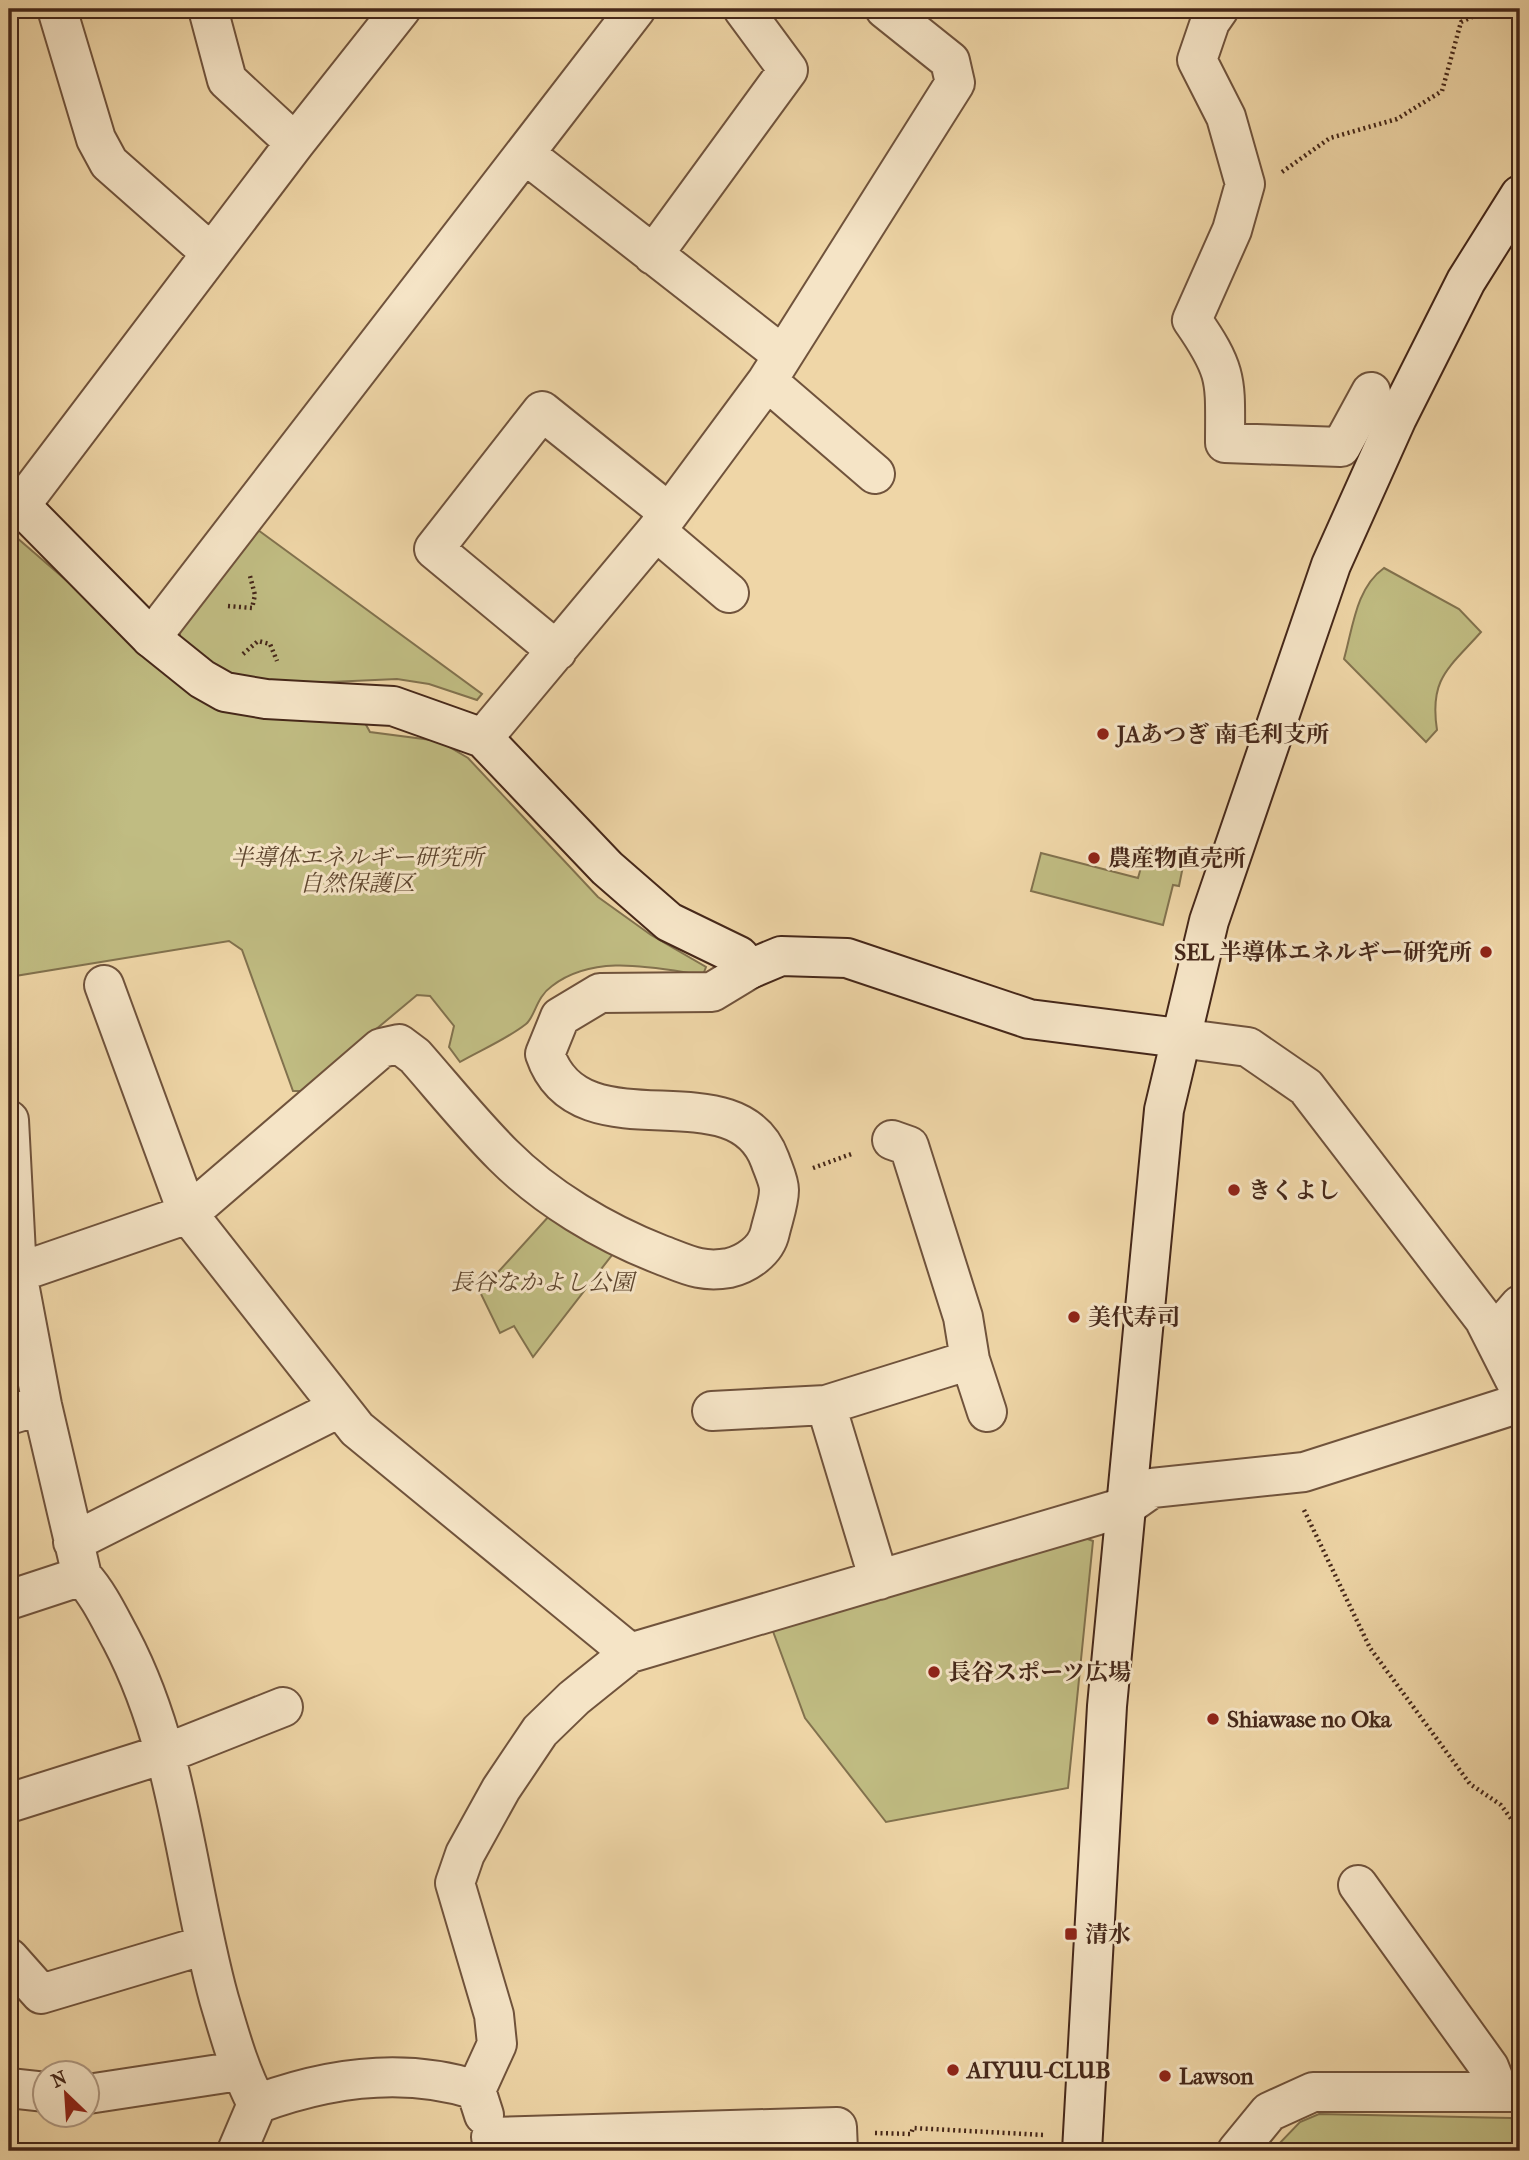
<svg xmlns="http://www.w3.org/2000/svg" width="1529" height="2160" font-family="'IM FELL French Canon','Noto Serif JP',serif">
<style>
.green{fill:#c0bc82;stroke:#82724e;stroke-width:2}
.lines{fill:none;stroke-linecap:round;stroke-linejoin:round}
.street-casing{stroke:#70533c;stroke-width:42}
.secondary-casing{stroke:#452719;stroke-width:42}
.path{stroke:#452719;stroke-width:4.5;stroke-dasharray:2 3.5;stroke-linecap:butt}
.street{stroke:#f5e4c6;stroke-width:38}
.secondary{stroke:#f5e4c6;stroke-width:38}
.poi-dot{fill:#8f2418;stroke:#f5e4c6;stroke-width:2.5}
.labels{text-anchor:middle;stroke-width:6;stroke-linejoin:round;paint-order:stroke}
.poi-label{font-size:23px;font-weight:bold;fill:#452719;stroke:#f5e4c6;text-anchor:start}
.park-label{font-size:23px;font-style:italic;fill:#5e452e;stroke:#f5e4c6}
</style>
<rect width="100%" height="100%" fill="#efd6a7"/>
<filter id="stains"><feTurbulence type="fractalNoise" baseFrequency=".00286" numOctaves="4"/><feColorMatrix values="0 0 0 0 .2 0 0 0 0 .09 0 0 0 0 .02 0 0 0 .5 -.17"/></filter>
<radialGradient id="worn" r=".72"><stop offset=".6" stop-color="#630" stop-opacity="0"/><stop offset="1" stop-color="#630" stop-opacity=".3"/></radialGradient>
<path class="green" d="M258,530L482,694L477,700L429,684L397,679L308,683L237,678L180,643V622Z
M9,531L204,699L360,714L370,732L439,741L468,758L598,897L651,935L706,967L703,975C654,968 595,953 552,986C536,997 535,1017 526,1024C507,1039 481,1050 460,1062L449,1047L454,1026L430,996L417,995L302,1091H293L242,950L229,941L9,977Z
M1384,568L1459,609L1481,632C1449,668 1429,678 1437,730L1426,742L1344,659C1353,627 1356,588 1384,568Z
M1147,846L1186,851L1179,886L1173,885L1163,925L1031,891L1041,853L1138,878Z
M549,1216L597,1241L612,1255L533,1357L514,1326L500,1333L480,1292Z
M1085,1538L1093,1541L1068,1788L886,1822L805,1718L771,1626Z
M1319,2114L1511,2118L1520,2133L1514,2151H1272L1300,2122Z"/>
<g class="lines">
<g class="street-casing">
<path id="street" d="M57,9L96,139L109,163L211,253
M208,9L227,80L295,143
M1219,9L1210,22L1197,60L1226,117L1245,184L1232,230L1192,320C1229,373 1225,381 1225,443L1341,447L1371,392
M525,154L781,354
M653,255L788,70L743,9
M767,381L875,474
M20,506L295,143L401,9
M656,531L729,593
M151,638L636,9
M557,651L434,549L542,411L668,512
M483,738L656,531L767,381L955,83L950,61L885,9
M104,985L188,1214L381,1048L399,1044L415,1056C444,1089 472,1124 503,1155C546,1198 603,1232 659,1254C686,1264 700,1273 729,1268C746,1264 766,1251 770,1232C773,1219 779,1203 779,1190C779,1181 773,1169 770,1160C736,1066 580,1157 545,1054L560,1017L600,993L712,992L750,969
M1179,1038L1248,1047L1306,1087L1484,1319L1520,1390
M9,1120L17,1273L9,1278
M892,1140L909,1146L963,1317L970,1360L987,1412
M1493,1336L1520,1305
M826,1405L879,1580
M712,1411L826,1405L970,1360
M9,1415L42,1405
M73,1542L339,1408
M9,1600L82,1576
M9,1803L167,1753L283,1707
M1358,1885L1489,2067L1498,2090
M9,1958L41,1994L205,1945
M9,2088L46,2092
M476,2090L497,2044L494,2015L455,1883L465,1854L501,1789L540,1731L574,1698L630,1653
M88,2094L239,2071
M257,2104C327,2078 404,2067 476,2090L484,2115
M491,2137L837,2127L838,2151
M237,2151L257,2104C239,2070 230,2036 219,1999C186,1879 180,1751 121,1639C109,1617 99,1595 82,1576L42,1405L17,1273L188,1214L357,1429L630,1653L1125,1507L1152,1488L1304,1472L1520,1403
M1237,2151L1269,2112L1313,2092H1520"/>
</g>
<g class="secondary-casing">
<path id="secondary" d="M9,494L151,638L202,679L225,692L266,699L393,706L483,738L607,868L669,922L739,956L750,969L781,956L847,958L1029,1019L1179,1038
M1082,2151L1107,1706L1164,1110L1209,921L1331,565L1397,418L1466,281L1520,195"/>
</g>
<path class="path" d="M1282,172L1330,138L1397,119L1442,91L1461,22L1490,9
M228,606L252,608L255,595L250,576
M243,654L258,641L270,644L277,661
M813,1168L854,1153
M1304,1510L1370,1648L1470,1784L1501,1805L1520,1831
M875,2133L911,2134L913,2128L1044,2135"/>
<use href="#street" class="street"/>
<use href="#secondary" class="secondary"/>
</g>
<g class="poi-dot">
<circle cx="1103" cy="734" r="7"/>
<circle cx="1094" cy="858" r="7"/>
<circle cx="1486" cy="952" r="7"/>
<circle cx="1234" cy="1190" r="7"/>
<circle cx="1074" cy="1317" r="7"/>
<circle cx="934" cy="1672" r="7"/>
<circle cx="1213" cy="1719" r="7"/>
<rect x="1064" y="1927" width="14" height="14" rx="3.5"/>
<circle cx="953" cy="2070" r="7"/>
<circle cx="1165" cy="2076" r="7"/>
</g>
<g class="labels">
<g class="poi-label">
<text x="1117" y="742">JAあつぎ 南毛利支所</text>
<text x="1108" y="866">農産物直売所</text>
<text x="1472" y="960" text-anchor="end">SEL 半導体エネルギー研究所</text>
<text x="1248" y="1198">きくよし</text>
<text x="1088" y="1325">美代寿司</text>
<text x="948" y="1680">長谷スポーツ広場</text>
<text x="1227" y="1727">Shiawase no Oka</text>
<text x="1085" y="1942">清水</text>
<text x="967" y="2078">AIYUU-CLUB</text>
<text x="1179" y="2084">Lawson</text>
</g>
<g class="park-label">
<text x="357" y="865">半導体エネルギー研究所<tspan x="357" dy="26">自然保護区</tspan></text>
<text x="542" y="1290">長谷なかよし公園</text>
</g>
</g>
<rect width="1529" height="2160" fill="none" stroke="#efd6a7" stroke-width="35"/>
<rect x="10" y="10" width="1508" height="2139" fill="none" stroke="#452719" stroke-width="3.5"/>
<rect x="18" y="18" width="1494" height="2125" fill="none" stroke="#452719" stroke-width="2"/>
<g transform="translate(66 2094) rotate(335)"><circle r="33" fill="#f5e4c6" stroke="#af9881" stroke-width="2"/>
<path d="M0-5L12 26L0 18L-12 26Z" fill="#8f2418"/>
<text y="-10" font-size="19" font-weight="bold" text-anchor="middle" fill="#452719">N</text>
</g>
<rect width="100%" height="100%" filter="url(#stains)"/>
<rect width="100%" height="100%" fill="url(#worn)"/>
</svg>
